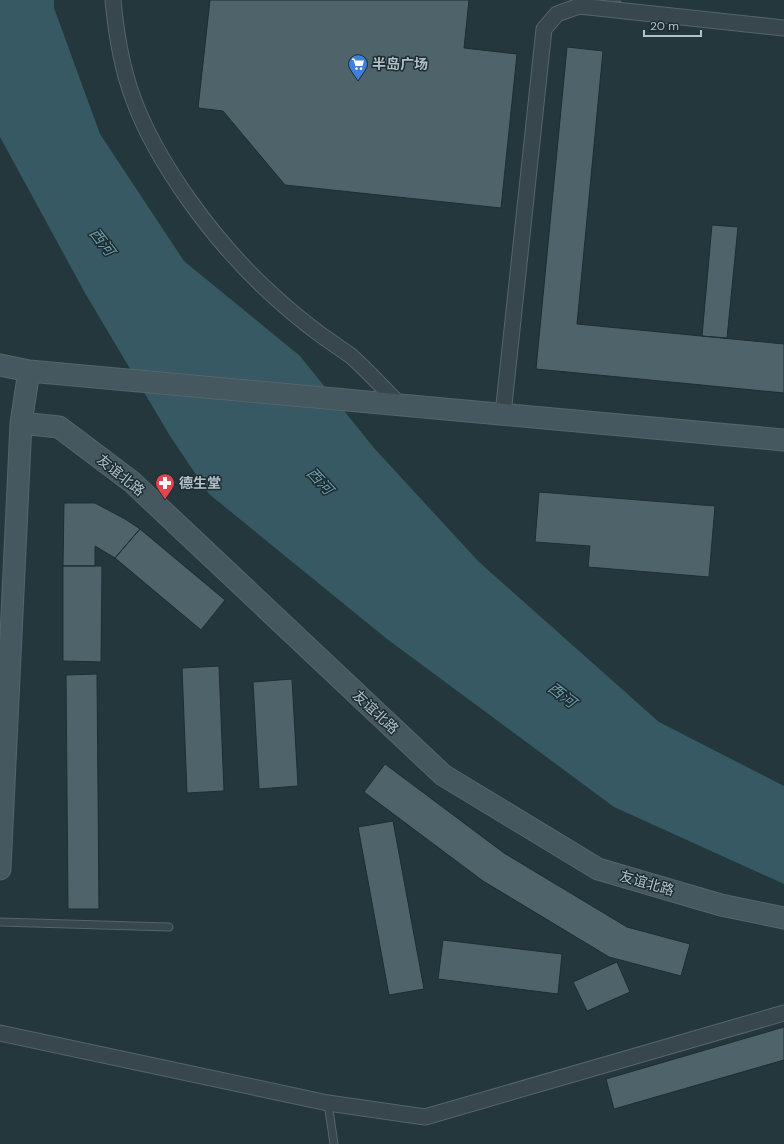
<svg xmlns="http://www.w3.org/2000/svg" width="784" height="1144" font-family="'DM Sans','Noto Sans SC',sans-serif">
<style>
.water{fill:#365963}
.building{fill:#4e646a;stroke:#1e2e33}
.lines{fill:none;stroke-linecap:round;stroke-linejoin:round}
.lane-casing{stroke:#55656a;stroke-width:9}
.street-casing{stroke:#55656a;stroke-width:17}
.secondary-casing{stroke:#55656a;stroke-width:23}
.lane{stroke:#37474d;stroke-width:7}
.street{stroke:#37474d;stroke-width:15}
.secondary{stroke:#455860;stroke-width:21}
.labels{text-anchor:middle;stroke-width:3;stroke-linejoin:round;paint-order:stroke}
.poi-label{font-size:14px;font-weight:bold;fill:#b2c2c8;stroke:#1c2c31;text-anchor:start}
.street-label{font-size:14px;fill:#b2c2c8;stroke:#1c2c31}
.water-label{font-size:15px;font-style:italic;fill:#6b99a7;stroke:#1c2c31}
</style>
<rect width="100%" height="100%" fill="#23373c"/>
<path class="water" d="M0,0H54V8L100,134L184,261L300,356L374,448L479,562L659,722L784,786V884L614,807L387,639L209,494L170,436L85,293L0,137Z"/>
<path class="building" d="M210,0H469L464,48L517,54L501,208L285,185L223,111L198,108Z
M589,0H622V3Z
M567,47L603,51L577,324L784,344V393L536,369Z
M712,225L738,227L727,338L702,336Z
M539,492L715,506L709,577L588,567L590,546L535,542Z
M64,503H95L125,519L140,529L115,558L95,546V566H63Z
M140,529L225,600L201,630L115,558Z
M63,566H102L101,662L63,661Z
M219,666L224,791L187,793L182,668Z
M97,674L99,909H68L66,675Z
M292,679L298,786L259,789L253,682Z
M385,764L504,853L627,927L690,944L681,976L609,957L483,881L364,792Z
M393,821L424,989L389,995L358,827Z
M443,940L562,954L558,994L438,979Z
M617,962L630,992L587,1011L573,982Z
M784,1027V1060L614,1109L606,1079Z"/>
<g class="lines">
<g class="lane-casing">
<path id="lane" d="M0,922L169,927
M328,1103L334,1144"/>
</g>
<g class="street-casing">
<path id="street" d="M113,0C116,33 121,66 133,98C157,164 214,240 265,288C283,305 302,321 321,335C331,342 341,349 351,356C368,371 384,389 400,405
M503,414L544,29L557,14L579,6L784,28
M0,1033L328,1103L425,1117L784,1013"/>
</g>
<g class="secondary-casing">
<path id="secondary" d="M0,365L29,371L784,440
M21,423L59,427L132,482L443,775L598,869L721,905L784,918
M0,869L21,423L29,371"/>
</g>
<use href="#lane" class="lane"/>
<use href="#street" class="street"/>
<use href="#secondary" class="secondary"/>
</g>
<defs>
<g id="supermarket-pin" transform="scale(1)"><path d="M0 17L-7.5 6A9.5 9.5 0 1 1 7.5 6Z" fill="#3f7fe0" stroke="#1c2c31"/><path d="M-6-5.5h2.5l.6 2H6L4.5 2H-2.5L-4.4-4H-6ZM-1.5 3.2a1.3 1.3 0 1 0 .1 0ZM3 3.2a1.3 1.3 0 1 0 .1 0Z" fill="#fff"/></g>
<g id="pharmacy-pin" transform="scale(1)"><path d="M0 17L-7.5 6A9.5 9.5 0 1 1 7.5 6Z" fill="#e0444e" stroke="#1c2c31"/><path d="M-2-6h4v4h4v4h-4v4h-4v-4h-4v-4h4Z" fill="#fff"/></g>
</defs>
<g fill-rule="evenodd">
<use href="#supermarket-pin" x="358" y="64"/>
<use href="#pharmacy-pin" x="165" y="483"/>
</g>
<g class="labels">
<g class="poi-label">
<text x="372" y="69">半岛广场</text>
<text x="179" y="488">德生堂</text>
</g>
<g class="street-label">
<text transform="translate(121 475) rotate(39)" y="5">友谊北路</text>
<text transform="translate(376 712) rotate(43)" y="5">友谊北路</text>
<text transform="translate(647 883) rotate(16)" y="5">友谊北路</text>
</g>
<g class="water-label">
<text transform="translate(102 242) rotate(52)" y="5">西河</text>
<text transform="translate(320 481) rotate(47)" y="5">西河</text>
<text transform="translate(562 695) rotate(38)" y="5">西河</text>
</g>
</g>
<path d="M644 30v6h57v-6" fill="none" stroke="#b2c2c8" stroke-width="2"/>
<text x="650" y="30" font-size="12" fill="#b2c2c8" stroke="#1c2c31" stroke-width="3" paint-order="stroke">20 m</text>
</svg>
